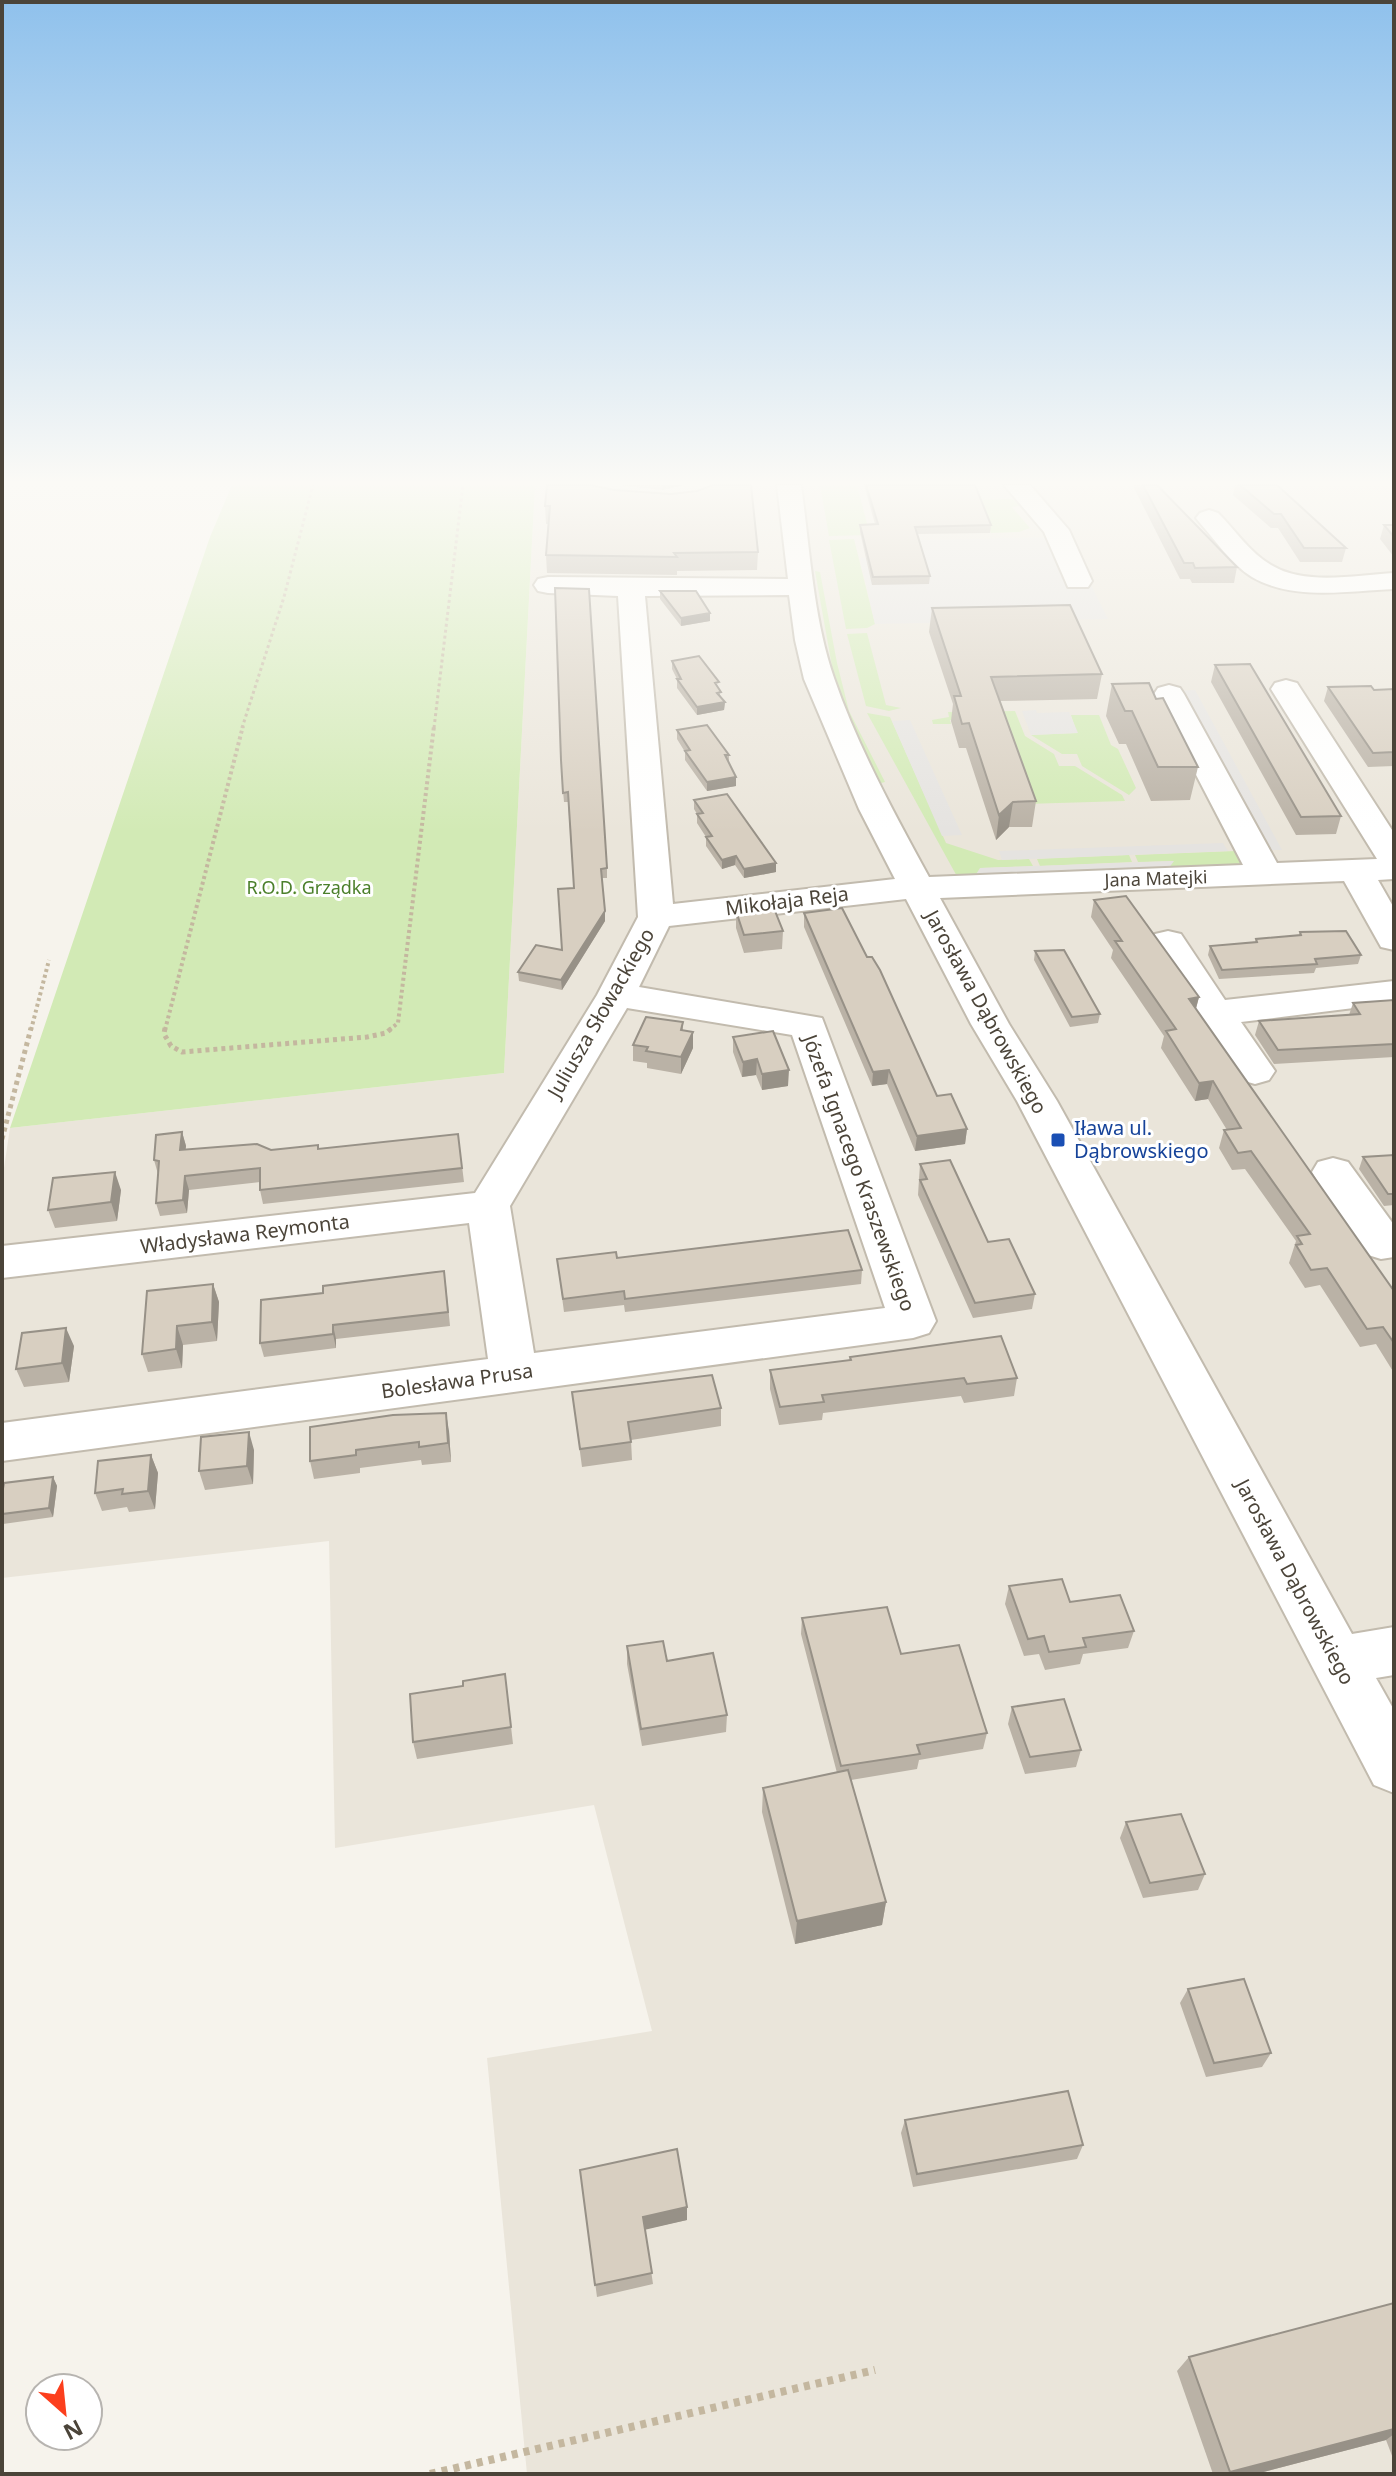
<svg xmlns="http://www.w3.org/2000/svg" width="1396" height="2476" font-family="'Noto Sans',sans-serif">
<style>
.residential{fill:#eae5da}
.green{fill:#d2eab5}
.parking{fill:#e5e3e0}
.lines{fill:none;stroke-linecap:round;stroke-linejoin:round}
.minor-casing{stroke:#c2bbae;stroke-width:4}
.path-far3{stroke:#c4b79f;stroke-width:3;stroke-dasharray:3 3;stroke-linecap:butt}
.path-far2{stroke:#c4b79f;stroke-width:4;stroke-dasharray:3 3;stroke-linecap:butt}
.path-far1{stroke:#c4b79f;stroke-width:5;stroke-dasharray:4 4;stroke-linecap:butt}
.path{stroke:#c4b79f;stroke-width:8;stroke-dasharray:6 6;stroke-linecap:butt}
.minor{fill:#fff;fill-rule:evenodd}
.wall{fill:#bab2a6}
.shaded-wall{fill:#979187}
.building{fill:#d8cfc1;stroke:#979187;stroke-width:2}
.transit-dot{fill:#1a4fb4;stroke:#fff;stroke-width:3}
.labels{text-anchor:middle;stroke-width:6;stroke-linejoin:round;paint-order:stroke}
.far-street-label{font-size:18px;fill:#4b4439;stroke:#fff}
.far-park-label{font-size:18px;fill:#4a7f2a;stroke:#fff}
.street-label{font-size:20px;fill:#4b4439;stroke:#fff}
.transit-label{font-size:20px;fill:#164399;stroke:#fff;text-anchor:start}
</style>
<rect width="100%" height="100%" fill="#f6f3ec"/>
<path class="residential" d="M535,485H1394V2474H527L487,2058L652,2031L594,1805L335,1848L329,1541L2,1578V1181L10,1128L504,1073Z"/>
<path class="green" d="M232,485H535L504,1073L10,1128L210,537Z
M820,485H857L870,535L829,536Z
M978,500L1011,499L1025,505L1012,507L1030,528L1019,532L991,533Z
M854,539L875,624L867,628L846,629L829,540Z
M815,571L820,572L837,663L849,711L885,782L881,783L858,740L835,683Z
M867,633L886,705L901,708L889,711L866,706L847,634Z
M1015,711L1025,736L1054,754L1059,766H1075L1122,795L1125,801L1025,804L988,719L950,720L951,724H933L932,720L949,717L948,712Z
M867,713L890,717L946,843L998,860L1029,859L1033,866L981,868L973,879L959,880Z
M1071,715H1099L1111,745L1118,749L1136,788L1129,795L1082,766L1077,754H1062L1031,735L1077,733Z
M1236,851L1240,854L1244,866L1166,872L1173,861L1138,862L1135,855Z
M1129,855L1132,862L1040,866L1037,859Z"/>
<path class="parking" d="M1066,537L1084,578L1091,585L1108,619L875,624L860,558L877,557L873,541Z
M1195,690L1282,850H1264L1225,816L1215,813L1166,719L1177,691Z
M1036,710L1037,713L1069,712L1078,733L1031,735L1022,711Z
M910,720L962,835L942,836L892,721Z
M1223,843L1228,851L1002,860L999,851Z
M1174,861L1166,872L973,879L980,868Z"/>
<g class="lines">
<g class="minor-casing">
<path id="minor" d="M777,485H801C810,549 813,617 834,678C857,745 895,815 929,877L1243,865L1154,694L1158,688L1169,685L1180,688L1184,694L1277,863L1377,859L1271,689L1275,683L1286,680L1297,683L1394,833V879L1378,880L1394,908V950L1381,947L1344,881L940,898L1009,1024L1057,1101L1352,1634L1394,1627V1675L1376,1678L1394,1710V1793L1374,1785L1017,1101L971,1024L906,899L669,926L639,987L822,1018L936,1321L929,1333L913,1338L2,1461V1423L488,1359L469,1223L2,1278V1246L475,1193L597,995L638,917L618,596L548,593L538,591L534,585L538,579L548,577L788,579ZM789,595L795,640L804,679L859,809L895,879L673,904L645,596ZM627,1008L792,1035L885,1308L534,1353L510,1206Z
M1004,485H1030L1069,530L1092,581L1088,587H1068L1044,532Z
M1209,510L1218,513C1235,530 1250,553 1271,565C1305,586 1356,575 1394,573V589C1349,591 1293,601 1252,577C1231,564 1216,541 1200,523L1196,518L1200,513Z
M1168,931L1181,934L1225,1000L1394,981V1003L1241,1022L1275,1071L1269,1080L1255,1084L1241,1080L1150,942L1155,934Z
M1333,1158L1348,1162L1394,1225V1257L1381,1259L1365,1254L1318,1182L1312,1172L1318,1162Z"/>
</g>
<path class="path-far3" d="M242,728L284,597L313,485
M434,728L463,485"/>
<path class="path-far2" d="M31,1030L49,960
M165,1030L243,726
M389,1030L398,1023L434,726"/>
<path class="path-far1" d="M165,1028L164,1034L171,1046L182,1052L367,1037L386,1033L392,1028
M2,1139L31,1028"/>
<path class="path" d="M430,2474L875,2370"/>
<use href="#minor" class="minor"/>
</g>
<path class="wall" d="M547,485L758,552L757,570L677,571V575L547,573L546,555L548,524H546L545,506Z
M619,485H684L662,490Z
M864,485H975L991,525L990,533L917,534L930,576L929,584L872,585L860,532V525L875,524Z
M1134,485H1157L1237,567L1234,583H1192L1190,579H1180L1134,488Z
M1235,485H1277L1346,548L1342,562H1300L1278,528H1271L1233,495Z
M1384,525H1394V557L1380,539Z
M660,591L710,621L681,626L660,599Z
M932,608L1102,674L1097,699L1000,701L1036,801L1032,827H1009L996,840L966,748H959L951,721L953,704L929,632Z
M672,661L718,688L721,698L725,702L724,710L697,715L677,688V679L672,669Z
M1215,665L1341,816L1336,834L1296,835L1211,682Z
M1112,684L1156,699L1198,767L1190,800L1151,801L1126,744H1119L1106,716Z
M1328,687L1374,690L1394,689V766L1368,767L1324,701Z
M677,730L729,755V763L736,786L707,791L685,760V752L677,739Z
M561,769L607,868V878H602L605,921L562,990L519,981L518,972L562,950L574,888L568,802H564Z
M694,800L776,872L744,878L735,865L722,869L706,846V837L697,823V814L694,809Z
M1094,900L1199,997L1196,1009L1394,1291V1373L1376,1344L1360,1347L1320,1285L1305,1288L1289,1263L1296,1241L1245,1169L1232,1170L1219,1148L1224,1130H1227L1208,1099L1195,1101L1161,1048L1164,1036L1111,958L1113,950L1091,917Z
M736,911L783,931L782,949L744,953L736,928Z
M804,913L937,1096L967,1129L965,1144L915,1151L887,1084L872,1086L804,927Z
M1300,932L1361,955L1358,964L1316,968L1314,973L1219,979L1208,955L1210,946L1255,942L1256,939L1299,935Z
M1035,951L1100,1014L1098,1023L1070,1027L1034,960Z
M1394,1000V1057L1274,1064L1255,1035L1259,1021L1349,1015L1353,1003Z
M683,1022V1030L693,1048L681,1074L647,1068V1063L633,1061V1045Z
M733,1037L788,1086L762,1090L756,1075L742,1077L733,1052Z
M182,1132L186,1146L185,1150H271L319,1149L458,1134L464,1182L263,1204L260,1190V1182L189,1190L187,1213L160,1216L156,1203L158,1174L154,1160Z
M1393,1152H1394V1205L1384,1206L1359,1169L1363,1157L1391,1156Z
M920,1164L988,1242L1035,1294L1032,1309L973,1318L918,1195Z
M121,1190L117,1221L55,1228L48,1210Z
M617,1258L862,1270L861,1284L625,1312L624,1305L564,1312L557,1259Z
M213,1284L219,1302L217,1341L183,1345L182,1368L148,1372L142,1354Z
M446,1285L450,1326L336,1339V1348L264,1357L260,1343Z
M74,1346L69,1382L24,1387L16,1369Z
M850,1357L1017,1378L1014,1396L964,1403L961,1396L823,1413L822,1420L779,1425L770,1389V1370L849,1361Z
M572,1392L721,1408V1426L631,1440L632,1460L582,1467Z
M310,1427L449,1431L451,1462L422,1465L421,1460L360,1468V1473L314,1479L310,1461Z
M254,1450L253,1484L205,1490L199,1471Z
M151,1455L158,1473L155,1509L129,1512L127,1507L102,1511L95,1493Z
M53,1477L57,1486L53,1517L3,1524L2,1521V1494Z
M1009,1586L1070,1602L1134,1631L1128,1648L1083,1654L1080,1664L1045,1670L1039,1654L1024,1656L1005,1604Z
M802,1618L901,1654L987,1733L983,1749L919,1760L917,1769L851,1780L886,1902L882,1925L795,1944L762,1812L763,1788L837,1773L801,1634Z
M627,1646L667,1661L727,1715L726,1732L642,1746L627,1664Z
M505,1674L513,1744L417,1759L413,1742Z
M1012,1707L1081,1750L1076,1767L1025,1774L1008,1724Z
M1126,1822L1205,1874L1198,1890L1143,1898L1120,1838Z
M1188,1989L1271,2053L1262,2067L1206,2077L1180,2003Z
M905,2120L1083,2145L1077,2159L913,2187L901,2133Z
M580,2170L687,2220L645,2229L653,2284L597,2297Z
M1394,2303V2461L1386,2440L1256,2474H1213L1177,2371L1189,2357Z"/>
<path class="shaded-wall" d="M662,485H684L662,490Z
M710,613V621L681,626V618Z
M725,702L724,710L697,715V707Z
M736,777V786L707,791V782Z
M1013,802L1009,827L996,840L999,815Z
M736,856L735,865L722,869V860Z
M776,863V872L744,878V869Z
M605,911V921L562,990L561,980Z
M1199,997L1194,1015L1189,999Z
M693,1032V1048L681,1074V1057Z
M757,1059L756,1075L742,1077L743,1062Z
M789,1070L788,1086L762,1090V1074Z
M889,1070L887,1084L872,1086L873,1072Z
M1213,1081L1208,1099L1195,1101L1199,1083Z
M967,1129L965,1144L915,1151L917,1136Z
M182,1132L186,1146L184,1164L180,1150Z
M115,1172L121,1190L117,1221L111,1202Z
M185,1176L189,1190L187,1213L183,1200Z
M213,1284L219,1302L217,1341L212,1322Z
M333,1325L336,1339V1348L333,1334Z
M177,1326L183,1345L182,1368L176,1349Z
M66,1328L74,1346L69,1382L62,1363Z
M446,1413L449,1431L451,1462L448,1443Z
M249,1432L254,1450L253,1484L247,1466Z
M151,1455L158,1473L155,1509L148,1491Z
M53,1477L57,1486L53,1517L49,1508Z
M886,1902L882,1925L795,1944L797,1921Z
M687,2207V2220L644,2230L643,2217Z
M1394,2429V2434L1386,2440L1256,2474H1228L1230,2472Z"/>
<path class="building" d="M547,485H590L614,490L671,494L697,491L713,485H751L758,552L674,553L677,557L546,555L550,506H545Z
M866,485H975L991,525L915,527L930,576L873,577L860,525L878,524Z
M1143,485H1157L1237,567L1195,568L1193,563H1184Z
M1240,485H1277L1346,548H1304L1281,514H1274Z
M1384,525H1394V537Z
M555,588L589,589L607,868L601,869L605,911L561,980L518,972L536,945L562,950L558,889L574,888L568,792L563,793L561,760Z
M660,591H696L710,613L681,618Z
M1070,605L1102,674L991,677L1036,801L1013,802L999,815L969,723L962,724L954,696H961L932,608Z
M699,656L719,682L715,683L721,692L717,693L725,702L697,707L677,679H681L672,661Z
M1250,664L1341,816L1301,817L1215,665Z
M1149,683L1156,699L1163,698L1198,767H1158L1132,711H1125L1112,684Z
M1371,686L1374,690L1394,689V752L1373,753L1328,687Z
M707,725L729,755H725L736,777L707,782L685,751L690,750L677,730Z
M727,794L776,863L744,869L736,856L722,860L706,837L712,836L697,814L703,813L694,800Z
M1126,896L1199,997L1189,999L1394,1291V1343L1383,1327L1367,1329L1327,1268L1311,1270L1296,1245L1302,1244L1297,1236L1310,1234L1251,1151L1238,1153L1224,1130L1241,1128L1213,1081L1199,1083L1166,1031L1176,1029L1115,941H1122L1094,900Z
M773,906L783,931L744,935L736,911Z
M842,908L867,957H872L880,970L937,1096L951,1094L967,1129L917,1136L889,1070L873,1072L804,913Z
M1346,931L1361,955L1315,959L1317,964L1222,970L1210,946L1257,942L1256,939L1301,935L1300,932Z
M1064,950L1100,1014L1072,1017L1035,951Z
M1394,1000V1044L1278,1050L1259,1021L1360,1014L1353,1003Z
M646,1017L683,1022L681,1030L693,1032L681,1057L646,1051L648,1047L633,1045Z
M773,1031L789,1070L762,1074L757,1059L743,1062L733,1037Z
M182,1132L180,1150L257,1144L271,1150L318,1145V1149L458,1134L462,1168L260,1190V1168L185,1176L183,1200L156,1203L159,1161L154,1160L156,1135Z
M1394,1155V1194H1388L1363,1157Z
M950,1160L988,1242L1009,1239L1035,1294L975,1303L920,1180L927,1179L920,1164Z
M115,1172L111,1202L48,1210L53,1178Z
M848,1230L862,1270L625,1299L624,1291L563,1299L557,1259L616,1252L617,1258Z
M444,1271L448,1312L333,1325V1334L260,1343L261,1300L323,1293V1286Z
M213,1284L212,1322L177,1326L176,1349L142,1354L147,1291Z
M66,1328L62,1363L16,1369L22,1333Z
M1001,1336L1017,1378L967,1384L964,1378L822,1395L824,1402L780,1407L770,1370L851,1360L850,1357Z
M712,1375L721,1408L628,1422L631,1442L580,1449L572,1392Z
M446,1413L448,1443L419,1447V1442L356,1450V1455L310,1461V1427L393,1415Z
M249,1432L247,1466L199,1471L201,1437Z
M151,1455L148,1491L122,1494L123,1489L95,1493L98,1461Z
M53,1477L49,1508L2,1514V1494L4,1483Z
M1062,1579L1070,1602L1120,1595L1134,1631L1083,1638L1086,1647L1049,1652L1044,1636L1028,1639L1009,1586Z
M887,1607L901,1654L959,1645L987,1733L917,1745L920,1754L841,1766L802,1618Z
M663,1641L667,1661L713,1653L727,1715L641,1729L627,1646Z
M505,1674L511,1727L413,1742L410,1694L463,1686V1681Z
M1064,1699L1081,1750L1030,1757L1012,1707Z
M848,1770L886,1902L797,1921L763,1788Z
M1181,1814L1205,1874L1150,1883L1126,1822Z
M1244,1979L1271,2053L1214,2063L1188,1989Z
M1068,2091L1083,2145L917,2174L905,2120Z
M677,2149L687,2207L643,2217L652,2273L595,2285L580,2170Z
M1394,2303V2429L1230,2472L1189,2357Z"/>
<linearGradient id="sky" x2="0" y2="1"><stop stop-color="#8fc1ec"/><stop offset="0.58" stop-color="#fbfaf6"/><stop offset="1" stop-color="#fbfaf6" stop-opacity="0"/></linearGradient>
<rect width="1396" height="832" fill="url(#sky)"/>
<rect class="transit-dot" x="1050" y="1132" width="16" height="16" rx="4"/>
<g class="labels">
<g class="far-street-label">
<text transform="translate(1156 879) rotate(-2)" y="6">Jana Matejki</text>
</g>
<g class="far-park-label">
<text x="309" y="894">R.O.D. Grządka</text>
</g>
<g class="street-label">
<text transform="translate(787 901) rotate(-7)" y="7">Mikołaja Reja</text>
<text transform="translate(986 1012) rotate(61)" y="7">Jarosława Dąbrowskiego</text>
<text transform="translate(601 1013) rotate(-60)" y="7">Juliusza Słowackiego</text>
<text transform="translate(859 1173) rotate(70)" y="7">Józefa Ignacego Kraszewskiego</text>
<text transform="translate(245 1234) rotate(-7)" y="7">Władysława Reymonta</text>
<text transform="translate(457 1381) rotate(-8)" y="7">Bolesława Prusa</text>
<text transform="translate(1295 1582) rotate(62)" y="7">Jarosława Dąbrowskiego</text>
</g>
<g class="transit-label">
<text x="1074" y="1135">Iława ul.<tspan x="1074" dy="23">Dąbrowskiego</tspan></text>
</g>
</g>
<rect width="1396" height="2476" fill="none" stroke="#4b4439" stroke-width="8"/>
<g transform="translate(64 2412) rotate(153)"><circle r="38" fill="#ffffff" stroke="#b7b4b0" stroke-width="2"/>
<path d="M0-6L14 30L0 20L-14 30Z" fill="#fc3f1d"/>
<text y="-12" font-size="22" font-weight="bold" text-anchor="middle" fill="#4b4439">N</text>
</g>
</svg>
